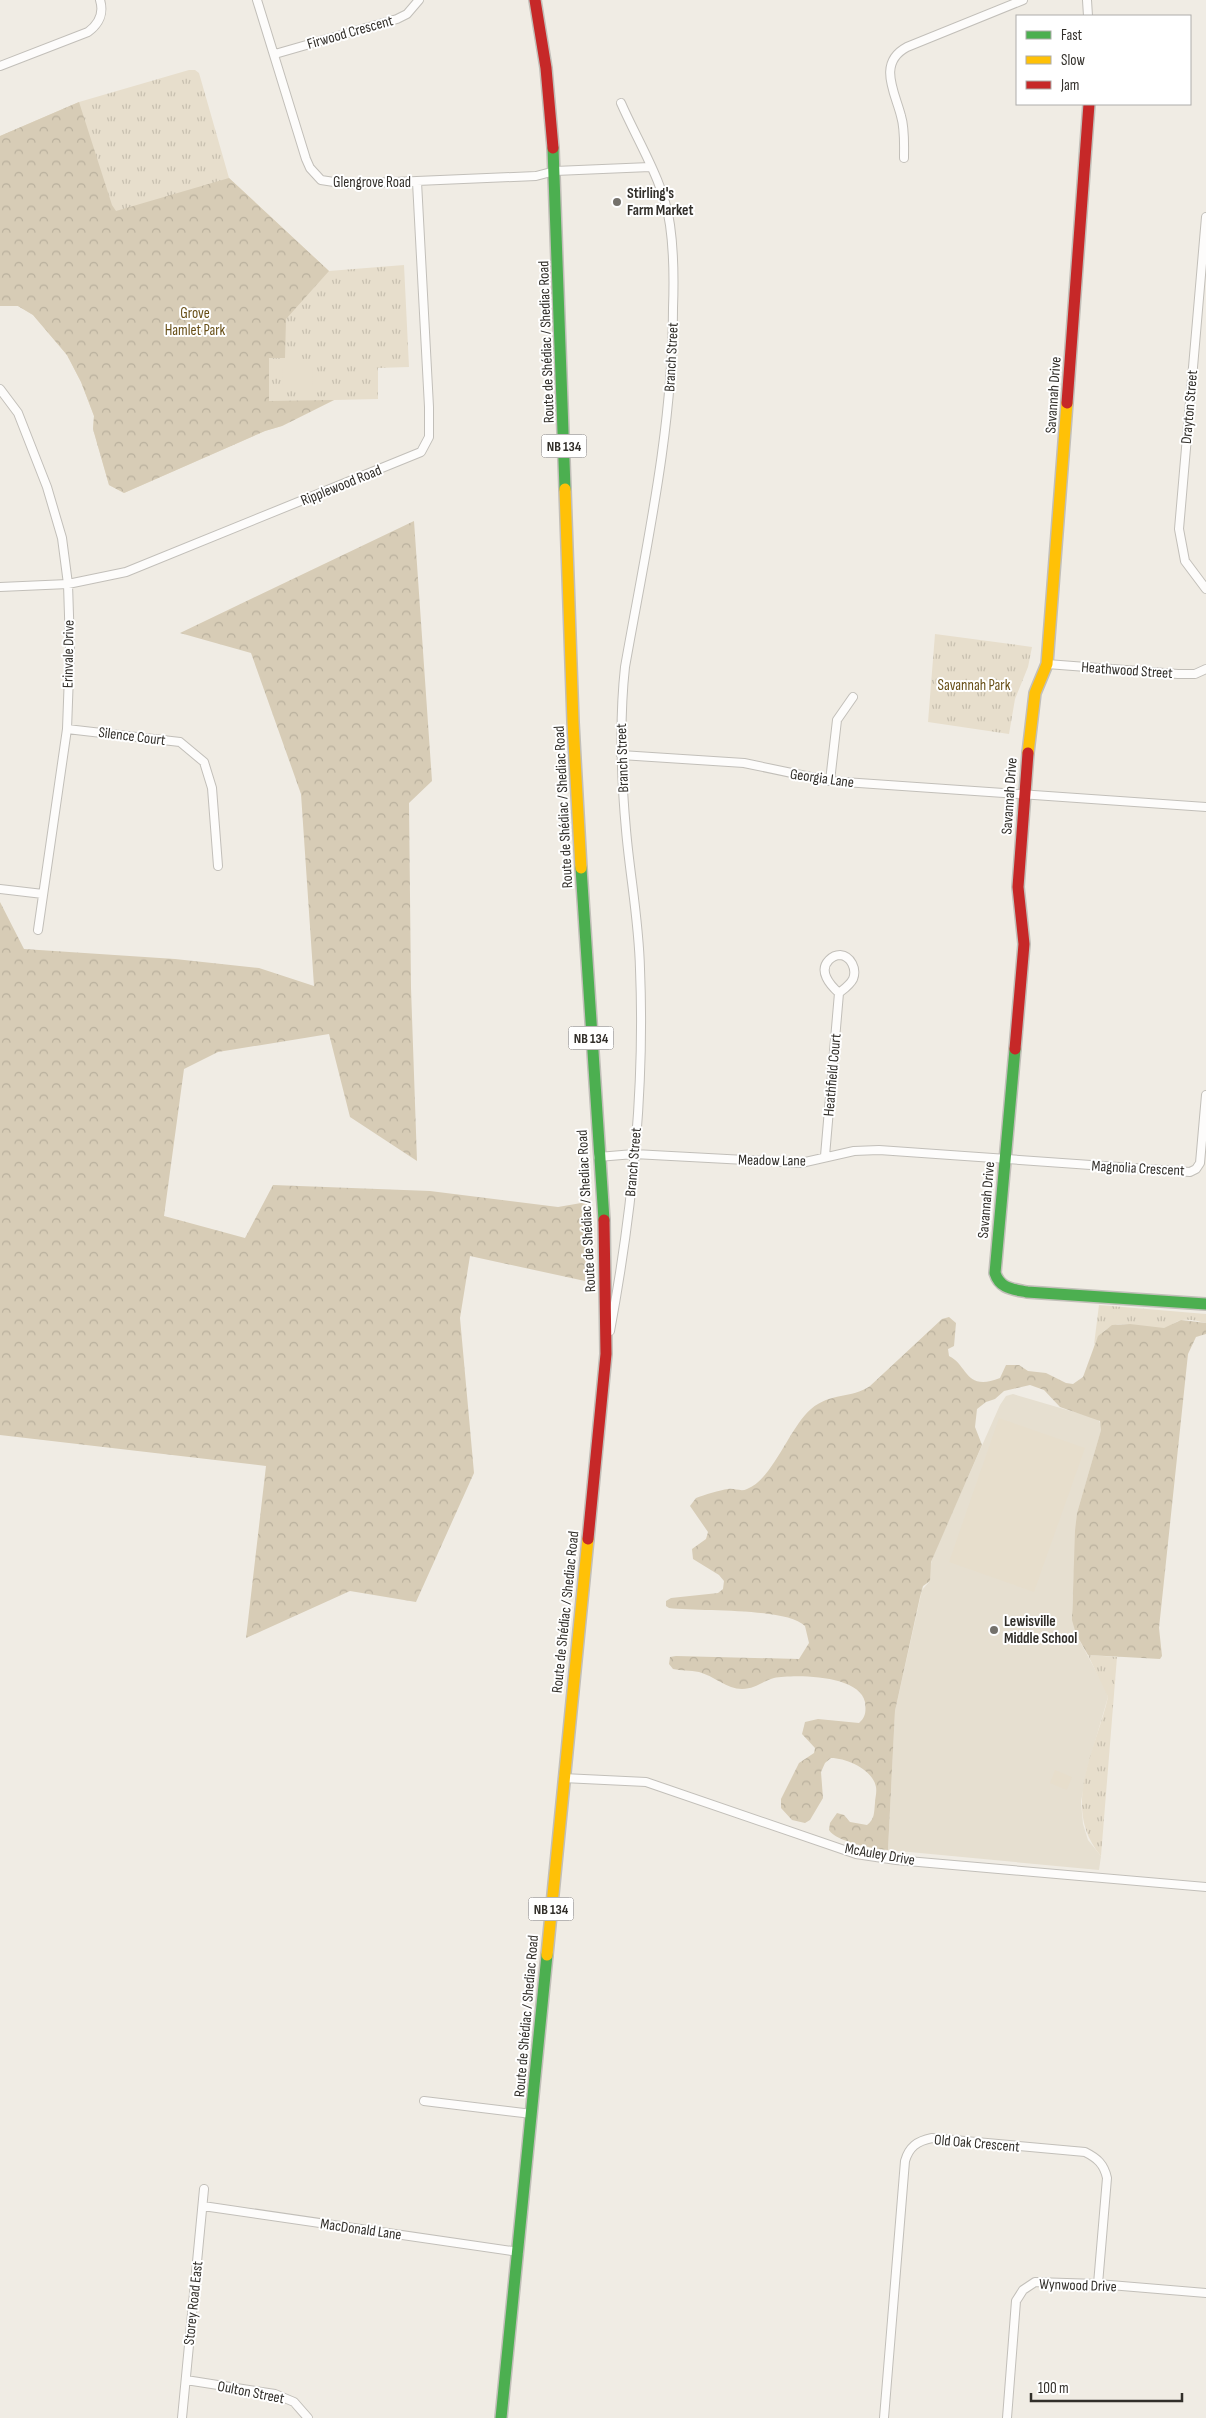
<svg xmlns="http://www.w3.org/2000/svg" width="1206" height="2418" font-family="'Sofia Sans Condensed',sans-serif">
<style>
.built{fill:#e6dfd0}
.grass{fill:url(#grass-tufts)}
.forest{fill:url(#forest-crowns)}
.pitch{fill:#e7decc}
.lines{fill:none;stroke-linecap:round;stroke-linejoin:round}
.street-casing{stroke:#c2bfb9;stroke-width:10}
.fast-casing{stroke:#c2bfb9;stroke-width:14}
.slow-casing{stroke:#c2bfb9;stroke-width:14}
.jam-casing{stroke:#c2bfb9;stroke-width:14}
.street{stroke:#fdfcfb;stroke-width:8}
.fast{stroke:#4caf50;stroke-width:11}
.slow{stroke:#ffc107;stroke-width:11}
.jam{stroke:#c62828;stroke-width:11}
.poi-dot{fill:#74716b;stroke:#fff;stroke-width:2}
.labels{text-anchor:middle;stroke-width:4;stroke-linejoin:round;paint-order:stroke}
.shield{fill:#fff;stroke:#706d6a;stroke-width:1}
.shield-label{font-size:14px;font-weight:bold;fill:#322f2a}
.street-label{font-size:15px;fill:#322f2a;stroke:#fff}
.poi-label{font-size:15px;font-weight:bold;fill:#322f2a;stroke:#fff;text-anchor:start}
.park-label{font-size:15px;fill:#674e16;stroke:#fff}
</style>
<defs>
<pattern id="grass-tufts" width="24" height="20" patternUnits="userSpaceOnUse" patternTransform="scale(1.25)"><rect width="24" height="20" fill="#e7decc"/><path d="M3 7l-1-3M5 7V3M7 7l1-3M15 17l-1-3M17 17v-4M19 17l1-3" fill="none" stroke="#c7bfaf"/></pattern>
<pattern id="forest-crowns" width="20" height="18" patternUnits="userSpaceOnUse" patternTransform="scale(1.25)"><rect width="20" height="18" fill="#d7ccb6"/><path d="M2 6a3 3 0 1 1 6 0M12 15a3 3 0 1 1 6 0" fill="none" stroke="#b9b09d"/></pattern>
</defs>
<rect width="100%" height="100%" fill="#f0ece4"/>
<path class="built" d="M1013,1394L1098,1419L1102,1427L1077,1513L1072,1610L1076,1634L1105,1688L1108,1697L1087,1769L1081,1802L1083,1824L1088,1840L1101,1856L1099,1870L888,1850L895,1711L922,1590L930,1581V1567L933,1556L1000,1405L1006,1396Z"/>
<path class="grass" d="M189,70H195L199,73L229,178L329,271L404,265L409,367L378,368V399L334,400L282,426L265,431L124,493L109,485L93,429L94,416L81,382L67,355L33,315L18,306H0V136L79,102Z
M935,634L1032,647L1028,667L1015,699L1009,734L928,722Z
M1099,1305L1206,1314V1323C1197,1321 1187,1318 1178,1321C1173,1323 1170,1328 1164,1328C1136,1330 1112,1310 1094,1345Z
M1088,1655L1117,1657L1101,1856C1060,1808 1096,1750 1108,1697Z"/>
<path class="forest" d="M79,102L112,205L116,211L229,178L329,271L286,319L285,358H269V401L334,400L282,426L265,431L124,493L109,485L93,429L94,416L81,382L67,355L33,315L18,306H0V136Z
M414,521L432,781L409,803L411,988L417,1161L350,1117L329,1034L218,1052L184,1069L164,1216L245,1238L273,1185L430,1191L558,1207L587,1202L585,1281L470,1256L460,1318L474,1473L416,1602L350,1591L246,1638L266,1466L0,1435V902L24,949L175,959L259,968L314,986L301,794L251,653L180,633Z
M949,1317L956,1323L954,1346L948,1349L949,1356C968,1365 965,1392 1000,1378L1006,1365H1019L1028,1371L1046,1373L1066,1383L1073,1384L1083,1377L1098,1336L1112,1325L1130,1324L1164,1328L1181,1320L1206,1323V1334L1196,1337L1188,1354L1159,1628L1162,1656L1160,1659L1088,1655L1076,1634L1072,1620L1075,1531L1077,1513L1101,1430L1100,1421L1060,1407L1044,1390L1030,1385L1004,1391L995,1399L986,1402L977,1409L975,1427L982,1445L931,1562L930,1581L923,1586L920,1597L895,1711L888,1850C875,1849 836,1842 829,1830L830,1823L837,1813L844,1815L850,1822L867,1825C875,1819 874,1812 875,1803C875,1798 877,1793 876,1787C873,1770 847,1758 831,1758L825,1763L821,1772L823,1798L810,1820L805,1823L792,1820L781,1808V1799L799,1763L814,1753L815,1748L802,1734L805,1722L818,1719L859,1723C866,1717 866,1711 865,1702C860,1675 795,1674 774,1678C763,1681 755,1689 742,1689C727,1689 714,1676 699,1672C690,1670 681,1671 673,1669L669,1664L670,1657L676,1656L799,1659L809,1643L805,1626C785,1607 700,1612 669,1608L666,1606V1601L671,1598L718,1593L723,1589L724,1581L719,1575L693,1559L692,1549L706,1539L708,1532L690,1506L696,1498C704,1495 720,1490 728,1489C735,1488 741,1492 747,1489C773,1479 789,1428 811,1409C831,1392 851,1399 870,1386L942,1319Z"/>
<path class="pitch" d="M282,366H312L313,388H283Z
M999,1418L1085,1448L1034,1592L949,1562Z
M1055,1770L1072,1777L1067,1790L1050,1783Z"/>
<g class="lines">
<g class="street-casing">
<path id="street" d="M257,0L306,159L310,168L321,180L347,184L536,176L555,171L650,167
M1087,0L1088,16
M275,54L397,19L407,14L419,0
M0,66L88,32C99,24 104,13 100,0
M904,158C904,144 905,129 901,116C895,92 877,63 907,47L1023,0
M1206,217L1179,529L1185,561L1206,589
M0,389L18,413L47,487L62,538L68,584L70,647L67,729L38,930
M0,587L68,584L126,572L421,452L429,437V407L417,182
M1047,664L1178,674H1195L1206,669
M67,729L180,742L204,762L212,788L218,866
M621,755L744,763L830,781L1206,807
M830,781L837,720L853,697
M0,889L43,894
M825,1156L839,993C844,989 850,985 853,979C857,969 851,956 840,955C835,955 832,957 829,960C818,971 830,985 839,993
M598,1157L634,1154L801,1163L854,1151L879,1150L1190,1172L1196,1169L1200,1163L1206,1095
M610,1331C632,1213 645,1090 640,969C639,922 630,876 626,830C621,775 619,722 625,667C646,548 673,429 673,308C674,281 674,253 670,225C664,182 638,142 621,103
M563,1778L646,1782L856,1854L896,1860L1206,1887
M424,2101L532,2114
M203,2206L519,2252
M186,2380L275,2394L294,2402L308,2418
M182,2418L204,2189
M884,2418L905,2161C909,2147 917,2141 932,2138L1085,2152C1097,2158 1104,2164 1107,2178L1098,2284
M1007,2418L1016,2301L1023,2290L1035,2282L1098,2284L1206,2293"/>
</g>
<g class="fast-casing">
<path id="fast" d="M553,148L565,489
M581,868L604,1220
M1015,1049L995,1273C1000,1289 1013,1289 1027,1292L1206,1304
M501,2418L547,1955"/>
</g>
<g class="slow-casing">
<path id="slow" d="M565,489L573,722L581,868
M1028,753L1035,693L1047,664L1067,403
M547,1955L588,1539"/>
</g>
<g class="jam-casing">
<path id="jam" d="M535,0L546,68L553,148
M1067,403L1089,104
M1015,1049L1024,944L1018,887L1028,753
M588,1539L606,1354L604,1220"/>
</g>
<use href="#street" class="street"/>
<use href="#fast" class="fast"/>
<use href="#slow" class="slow"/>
<use href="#jam" class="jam"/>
</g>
<g class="poi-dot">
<circle cx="617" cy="202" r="5"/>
<circle cx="994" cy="1630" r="5"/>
</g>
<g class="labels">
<g class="shield">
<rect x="541.5" y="434.5" width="45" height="23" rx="4"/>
<rect x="568.5" y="1026.5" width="45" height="23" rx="4"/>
<rect x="528.5" y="1897.5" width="45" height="23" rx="4"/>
</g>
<g class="shield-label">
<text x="564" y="451">NB 134</text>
<text x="591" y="1043">NB 134</text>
<text x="551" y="1914">NB 134</text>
</g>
<g class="street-label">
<text transform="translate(350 32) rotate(-16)" y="5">Firwood Crescent</text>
<text x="372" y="187">Glengrove Road</text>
<text transform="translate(546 342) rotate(-92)" y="5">Route de Shédiac / Shediac Road</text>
<text transform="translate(671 357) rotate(-87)" y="5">Branch Street</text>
<text transform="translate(1053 395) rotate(-86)" y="5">Savannah Drive</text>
<text transform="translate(1189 407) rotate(-85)" y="5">Drayton Street</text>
<text transform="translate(341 485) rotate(-22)" y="5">Ripplewood Road</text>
<text transform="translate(68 654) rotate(-89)" y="5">Erinvale Drive</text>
<text transform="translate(1127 670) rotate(4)" y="5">Heathwood Street</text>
<text transform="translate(132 736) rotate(7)" y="5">Silence Court</text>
<text transform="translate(622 758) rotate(-92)" y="5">Branch Street</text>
<text transform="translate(822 778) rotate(8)" y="5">Georgia Lane</text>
<text transform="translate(1009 796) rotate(-86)" y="5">Savannah Drive</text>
<text transform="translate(563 807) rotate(-93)" y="5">Route de Shédiac / Shediac Road</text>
<text transform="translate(832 1075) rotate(-85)" y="5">Heathfield Court</text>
<text transform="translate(772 1160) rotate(1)" y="5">Meadow Lane</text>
<text transform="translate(633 1162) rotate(-85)" y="5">Branch Street</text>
<text transform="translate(1138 1168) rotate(3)" y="5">Magnolia Crescent</text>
<text transform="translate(986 1200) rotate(-85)" y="5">Savannah Drive</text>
<text transform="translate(586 1211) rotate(-93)" y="5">Route de Shédiac / Shediac Road</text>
<text transform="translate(565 1612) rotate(-84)" y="5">Route de Shédiac / Shediac Road</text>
<text transform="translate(880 1854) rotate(10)" y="5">McAuley Drive</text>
<text transform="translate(526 2016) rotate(-85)" y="5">Route de Shédiac / Shediac Road</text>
<text transform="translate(977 2143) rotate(5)" y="5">Old Oak Crescent</text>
<text transform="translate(361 2229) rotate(8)" y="5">MacDonald Lane</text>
<text transform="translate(1078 2285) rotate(2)" y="5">Wynwood Drive</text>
<text transform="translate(193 2303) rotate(-84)" y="5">Storey Road East</text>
<text transform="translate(251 2392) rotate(11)" y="5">Oulton Street</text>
</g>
<g class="poi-label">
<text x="627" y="198">Stirling's<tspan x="627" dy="17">Farm Market</tspan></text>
<text x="1004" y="1626">Lewisville<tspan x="1004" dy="17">Middle School</tspan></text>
</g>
<g class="park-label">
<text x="195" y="318">Grove<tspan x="195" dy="17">Hamlet Park</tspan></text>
<text x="974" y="690">Savannah Park</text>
</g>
</g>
<rect x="1016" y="15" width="175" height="90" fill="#ffffff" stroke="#adacaa"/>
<rect x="1026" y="31" width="25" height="8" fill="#4caf50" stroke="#adacaa"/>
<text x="1061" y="40" font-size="15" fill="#322f2a">Fast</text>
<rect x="1026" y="56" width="25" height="8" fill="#ffc107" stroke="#adacaa"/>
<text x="1061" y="65" font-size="15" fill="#322f2a">Slow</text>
<rect x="1026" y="81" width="25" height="8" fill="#c62828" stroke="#adacaa"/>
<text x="1061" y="90" font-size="15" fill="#322f2a">Jam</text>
<path d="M1031 2393v8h151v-8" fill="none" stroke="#322f2a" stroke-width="2.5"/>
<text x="1038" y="2393" font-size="15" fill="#322f2a" stroke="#ffffff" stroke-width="4" paint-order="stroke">100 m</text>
</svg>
